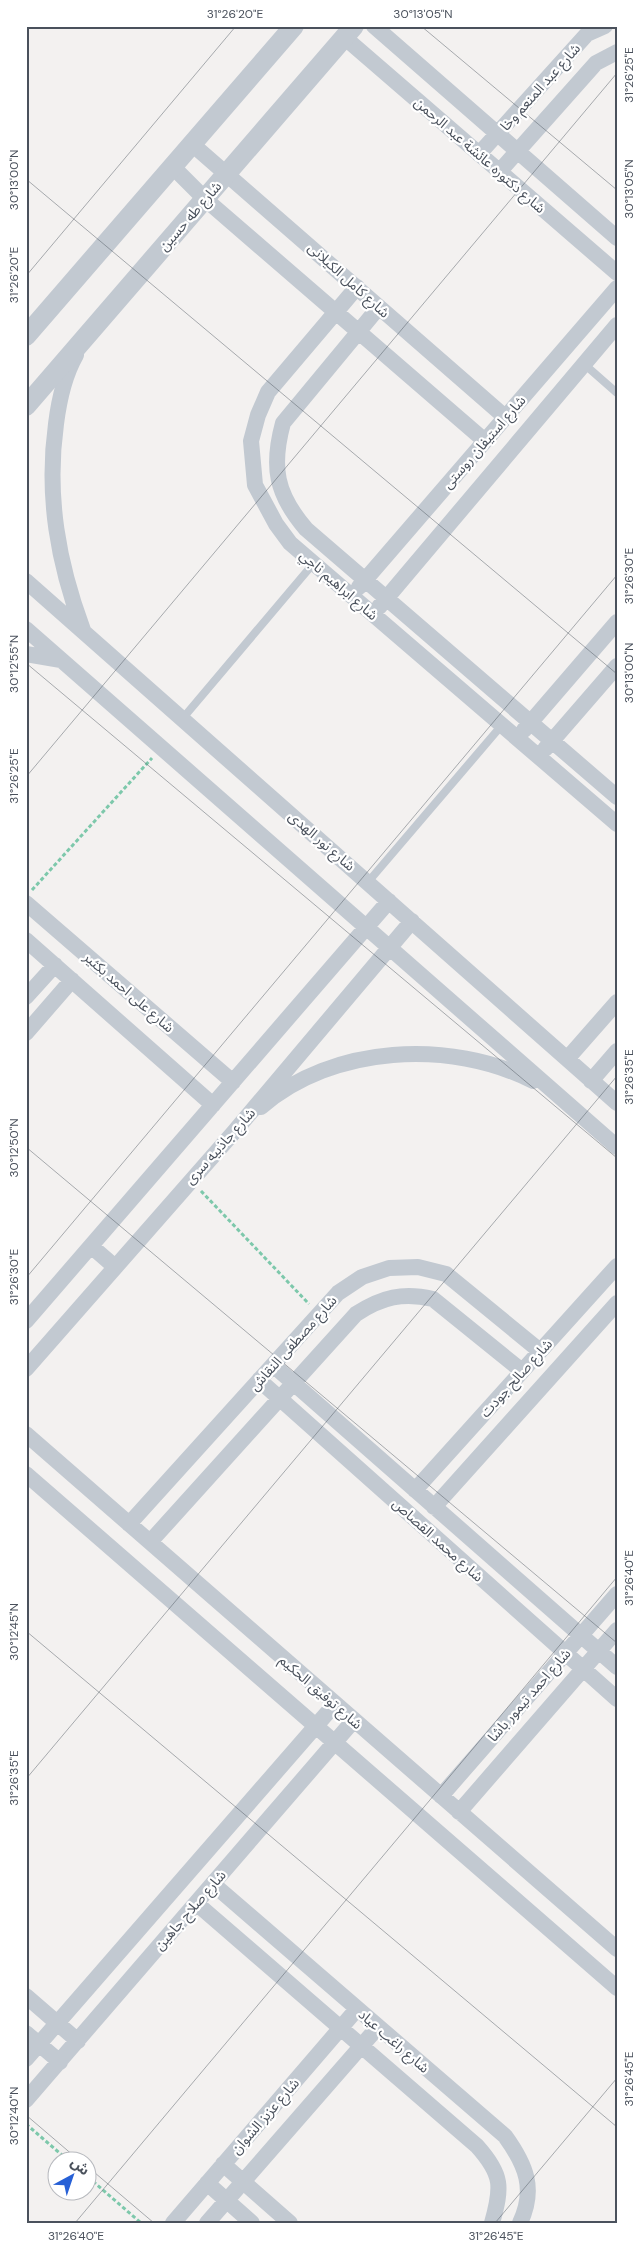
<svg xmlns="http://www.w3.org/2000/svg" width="643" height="2249" font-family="'DM Sans','Noto Sans Arabic',sans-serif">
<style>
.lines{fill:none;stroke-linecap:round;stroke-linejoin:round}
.path{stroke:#7dc8ab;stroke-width:3;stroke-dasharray:4 2.5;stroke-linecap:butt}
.service{stroke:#c2c9d1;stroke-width:8}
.minor{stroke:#c2c9d1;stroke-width:16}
.tertiary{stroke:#c2c9d1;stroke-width:20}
.ticks{fill:none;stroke:#4a515c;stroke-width:1;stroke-opacity:0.45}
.labels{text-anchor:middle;stroke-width:4.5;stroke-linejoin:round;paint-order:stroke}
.street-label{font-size:14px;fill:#4a515c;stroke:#fff}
.neatline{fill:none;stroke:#4a515c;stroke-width:2}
.ticks-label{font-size:12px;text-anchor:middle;fill:#4a515c}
</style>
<rect width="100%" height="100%" fill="#f3f1f0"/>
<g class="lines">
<path class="path" d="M32,890L152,758
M201,1191L309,1304
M26,2124L70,2162
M88,2177L141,2223"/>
<path class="service" d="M584,364L617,393
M183,718L313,564
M368,882L502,725"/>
<path class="minor" d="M374,26L617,238
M344,37L617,273
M192,144L505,417
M479,154L587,34L605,26
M173,167L205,199L485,441
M499,172L596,63L617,52
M357,287L268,392L258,415L251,441L255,485L276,524L290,543L617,824
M379,307L283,423C271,467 276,494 306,529L617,797
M76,355C64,376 59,400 56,424C46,496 58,563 83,630
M26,581L617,1103
M359,587L617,288
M379,607L617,325
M26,629L617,1147
M26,654L61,660
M524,730L617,622
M545,749L617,666
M26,903L233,1082
M26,940L213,1105
M26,997L55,965
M26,1033L72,980
M567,1059L617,1002
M591,1081L617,1051
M261,1107C332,1045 451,1039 533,1081
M91,1246L114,1266
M26,1321L389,901
M273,1365L617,1667
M26,1369L234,1132L412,921
M259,1380L617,1699
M26,1434L617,1949
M26,1474L617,1988
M415,1490L617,1266
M434,1507L617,1303
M129,1524L338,1293L362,1277L389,1268L418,1267L446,1274L540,1351
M150,1542L356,1314C382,1297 403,1292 433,1299L522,1371
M441,1796L617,1594
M459,1812L617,1630
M213,1884L505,2136C526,2165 536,2189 520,2223
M196,1903L477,2146C503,2175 502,2187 492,2223
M26,1996L78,2041
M26,2033L60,2062
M26,2059L335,1704
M26,2100L354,1720
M223,2164L290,2223
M207,2183L252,2223
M173,2223L357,2009
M207,2223L378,2027"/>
<path class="tertiary" d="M26,336L294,26
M26,406L354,26"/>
</g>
<path class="ticks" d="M421,26L617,190M26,179L617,674M26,276L236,26M26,663L617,1158M26,777L617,73M26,1147L617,1643M26,1278L617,575M26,1631L617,2127M26,1779L617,1076M26,2115L81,2162M88,2167L154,2223M75,2223L617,1577M495,2223L617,2078"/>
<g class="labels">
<g class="street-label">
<text transform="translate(540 87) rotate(-48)" y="5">شارع عبد المنعم وخا</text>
<text transform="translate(480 155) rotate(41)" y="5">شارع دكتوره عائشة عبد الرحمن</text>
<text transform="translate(190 216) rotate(-49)" y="5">شارع طه حسين</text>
<text transform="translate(349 280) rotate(42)" y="5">شارع كامل الكيلانى</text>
<text transform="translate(484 442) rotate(-49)" y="5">شارع استيفان روستى</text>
<text transform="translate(339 585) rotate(41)" y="5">شارع ابراهيم ناجي</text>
<text transform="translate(322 841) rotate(41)" y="5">شارع نور الهدى</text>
<text transform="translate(129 992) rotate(41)" y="5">شارع على احمد بكثير</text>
<text transform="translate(220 1146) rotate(-48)" y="5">شارع جاذبيه سرى</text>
<text transform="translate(293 1343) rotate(-48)" y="5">شارع مصطفى النقاش</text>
<text transform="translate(516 1378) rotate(-48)" y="5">شارع صالح جودت</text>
<text transform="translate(438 1540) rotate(42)" y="5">شارع محمد القصاص</text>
<text transform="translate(321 1692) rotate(41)" y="5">شارع توفيق الحكيم</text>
<text transform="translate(529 1695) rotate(-49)" y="5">شارع احمد تيمور باشا</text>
<text transform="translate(190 1910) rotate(-49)" y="5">شارع صلاح جاهين</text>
<text transform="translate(394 2041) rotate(41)" y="5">شارع راغب عياد</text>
<text transform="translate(265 2116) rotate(-49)" y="5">شارع عزيز الشوان</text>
</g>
</g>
<rect width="643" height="2249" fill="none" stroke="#ffffff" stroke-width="55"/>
<g transform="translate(72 2176) rotate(40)"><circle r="24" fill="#ffffff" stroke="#b7b9be"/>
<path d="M0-4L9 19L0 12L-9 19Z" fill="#2760d6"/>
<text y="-8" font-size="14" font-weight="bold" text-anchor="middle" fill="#4a515c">ش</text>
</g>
<rect x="28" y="28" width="588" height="2194" class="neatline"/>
<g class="ticks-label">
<text x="235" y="18">31°26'20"E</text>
<text x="423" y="18">30°13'05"N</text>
<text transform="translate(629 75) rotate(-90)" y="4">31°26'25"E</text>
<text transform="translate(14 180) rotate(-90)" y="4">30°13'00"N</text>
<text transform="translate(629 189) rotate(-90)" y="4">30°13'05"N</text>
<text transform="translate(14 275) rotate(-90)" y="4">31°26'20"E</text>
<text transform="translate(629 576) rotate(-90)" y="4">31°26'30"E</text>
<text transform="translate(14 664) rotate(-90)" y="4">30°12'55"N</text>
<text transform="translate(629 673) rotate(-90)" y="4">30°13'00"N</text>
<text transform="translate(14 776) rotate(-90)" y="4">31°26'25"E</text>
<text transform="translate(629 1077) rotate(-90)" y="4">31°26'35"E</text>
<text transform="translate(14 1148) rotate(-90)" y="4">30°12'50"N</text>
<text transform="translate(14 1277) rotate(-90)" y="4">31°26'30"E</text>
<text transform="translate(629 1578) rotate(-90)" y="4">31°26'40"E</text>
<text transform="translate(14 1632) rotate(-90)" y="4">30°12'45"N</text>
<text transform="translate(14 1778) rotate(-90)" y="4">31°26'35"E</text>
<text transform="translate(629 2079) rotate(-90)" y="4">31°26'45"E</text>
<text transform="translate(14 2116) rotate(-90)" y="4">30°12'40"N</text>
<text x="76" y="2240">31°26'40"E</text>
<text x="496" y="2240">31°26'45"E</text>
</g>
</svg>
